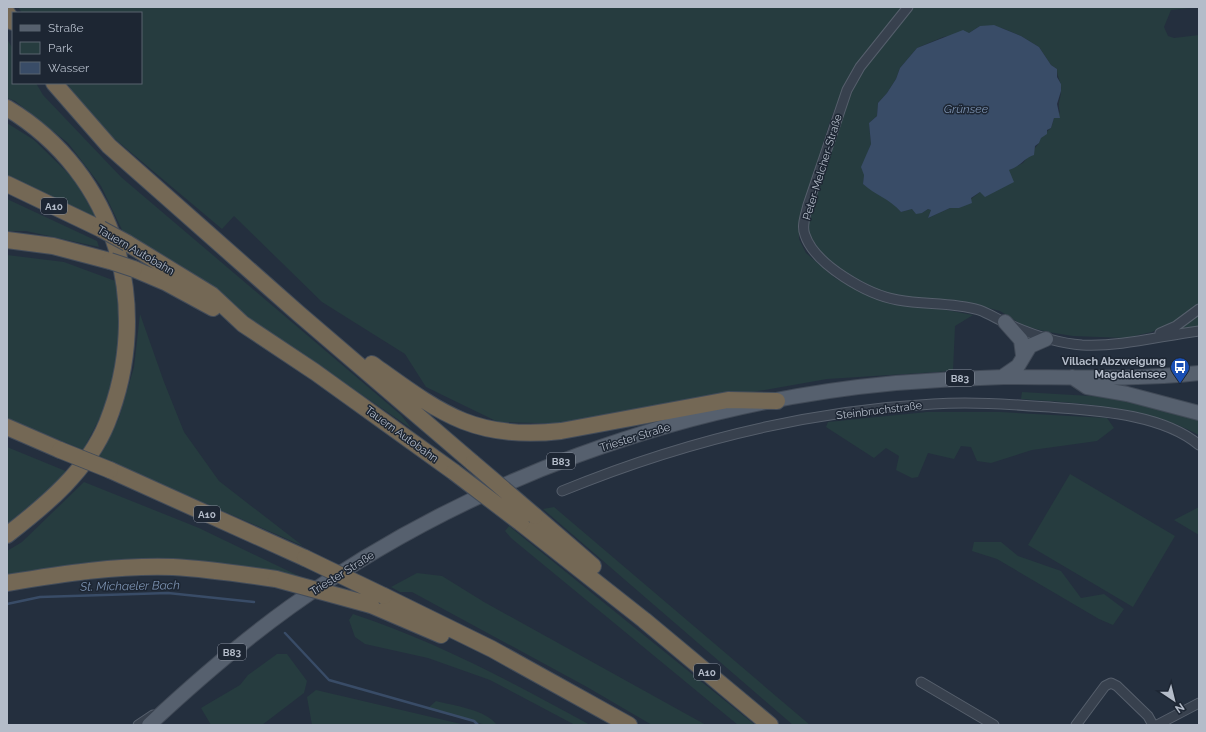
<svg xmlns="http://www.w3.org/2000/svg" width="1206" height="732" font-family="Raleway,sans-serif">
<style>
.green{fill:#263c3f;fill-rule:evenodd}
.water{fill:#394c67}
.lines{fill:none;stroke-linecap:round;stroke-linejoin:round}
.stream{stroke:#394c67;stroke-width:2.5}
.street-casing{stroke:#565f6c;stroke-width:11}
.primary-casing{stroke:#414a57;stroke-width:16}
.highway-casing{stroke:#434c59;stroke-width:18}
.street{stroke:#38414e;stroke-width:9}
.primary{stroke:#56606e;stroke-width:14}
.highway{stroke:#746855;stroke-width:16}
.highway-bridge-casing{stroke:#434c59;stroke-width:18;stroke-linecap:butt}
.highway-bridge{stroke:#746855;stroke-width:16}
.labels{text-anchor:middle;stroke-width:3;stroke-linejoin:round;paint-order:stroke}
.shield{fill:#1d2633;stroke:#878f9c;stroke-width:1}
.shield-label{font-size:10px;font-weight:bold;fill:#b4bcc9}
.street-label{font-size:11px;fill:#b4bcc9;stroke:#1d2633}
.poi-label{font-size:11px;font-weight:bold;fill:#b4bcc9;stroke:#1d2633;text-anchor:end}
.water-label{font-size:12px;font-style:italic;fill:#7c92b1;stroke:#1d2633}
</style>
<rect width="100%" height="100%" fill="#242f3e"/>
<path class="green" d="M18,7H903L842,92L831,118L799,221V239L806,253L835,278L868,295L889,303L931,307L973,315L955,326L953,371L827,379L572,424L498,422L426,387L405,354L322,302L234,216L222,229L90,118L67,83H141V13H22Z
M914,7H1199L1171,10L1164,27L1168,36L1174,38L1199,35V303L1177,320L1152,332L1125,338L1073,336L1048,332L1024,326L1000,311L977,305L955,300L892,297L849,275L824,256L809,235L808,223L847,103L860,75L891,32ZM980,26L1002,28L1021,36L1039,47L1051,65L1057,69C1057,78 1062,82 1061,90C1061,99 1057,103 1060,112L1054,118L1051,128L1040,138L1039,143L1023,163L1009,170L959,208H950L928,218L931,210L928,209L922,213L912,209L901,212L894,204L863,184L867,154L871,144L869,123L877,116L878,103L887,93L896,79L900,68L917,48L943,37L969,33Z
M7,39L13,49V83H36L43,95L121,177L401,415L412,429L123,232L101,186L68,143L15,101L7,98Z
M7,123L34,140L74,179L97,219L7,178Z
M7,199L97,241L99,247L26,231H7Z
M7,255L64,262L118,282L121,344L106,406L83,450L7,418Z
M1199,313V328L1178,331V329Z
M140,314L164,382L184,432L219,481L303,546L99,457L119,418L134,367Z
M1022,392L1108,397L1196,418L1199,420V435C1143,405 1083,404 1021,399Z
M927,412H1000L1107,418L1114,428L1097,441L1032,450L991,463L977,461L971,447L961,446L954,459L928,453L918,477L912,478L896,470L899,456L886,448L874,458L826,427L828,422Z
M7,447L68,472L36,505L7,526Z
M1070,474L1175,536L1133,607L1028,545Z
M84,482L199,528L301,577L174,560L82,563L7,577V551L22,542Z
M554,507L810,725H793L543,509Z
M1199,507V535L1174,520Z
M509,526L755,725H738L511,538L505,531Z
M974,542H1001L1018,556L1061,571L1081,598L1104,594L1124,609L1113,625L1099,619L997,559L972,551Z
M417,573L442,576L484,602L706,725H652L587,687L412,592H400L391,587Z
M353,614C436,641 513,683 590,725H575L490,680L428,658L365,644L355,637L349,620Z
M277,654H287L307,681L304,693L262,725H211L201,708L240,685L248,675Z
M316,690L461,724L463,725H312L307,697Z
M436,701C454,706 485,709 497,725H486L427,709Z"/>
<path class="water" d="M994,25L1021,36L1039,47L1051,65L1057,69V77L1061,84V91L1057,104L1060,118H1054L1051,128L1047,130V134L1041,138L1039,143L1035,146L1034,155C1024,158 1020,167 1009,170L1014,182L985,197L980,192L971,198L972,203L959,208H950L928,218L931,210L928,209L922,213L916,214L912,209L901,212C890,199 875,195 863,184L864,175L861,167L871,144L869,123L877,116L878,103L887,93L896,79L900,68L917,48L963,30L969,33L980,26Z"/>
<g class="lines">
<path class="stream" d="M7,604L40,597L168,593L254,602
M285,633L329,680L474,721L478,725"/>
<g class="street-casing">
<path id="street" d="M908,7L860,67L847,90L808,205C806,214 801,226 805,235C815,265 868,295 898,300C925,305 952,302 979,310C988,313 997,319 1006,323C1030,334 1055,343 1082,345C1121,347 1160,336 1199,331
M1160,333L1176,326L1199,309
M562,491C679,443 806,411 933,404C975,401 1018,405 1061,408C1104,411 1165,416 1199,445
M921,682L994,725
M138,725L153,715
M1076,725L1105,686L1111,683L1117,686L1148,716L1153,725
M1157,725L1199,703"/>
</g>
<g class="primary-casing">
<path id="primary" d="M1005,322L1021,340L1023,355
M1002,377L1018,366L1030,346L1046,339
M1072,377L1087,387L1127,394L1199,413
M149,725C194,683 240,643 290,607C466,481 679,403 896,383C932,380 968,378 1004,377C1069,377 1134,380 1199,373"/>
</g>
<g class="highway-casing">
<path id="highway" d="M7,13L13,22
M54,83L109,146L298,313L473,463
M7,108C117,174 154,306 107,423C88,470 46,505 7,535
M7,184L101,229
M7,240L53,246L110,261
M127,243L212,295L243,324L315,372L454,472
M134,269L167,283L213,308
M372,364C439,412 474,441 561,431L728,400L777,401
M7,427L60,450
M110,470L305,558
M535,516L593,566
M521,523L644,620L770,725
M7,583C61,574 118,565 173,567C208,569 242,574 276,579
M384,596L492,649L629,725
M371,605L441,635"/>
</g>
<use href="#street" class="street"/>
<use href="#primary" class="primary"/>
<use href="#highway" class="highway"/>
<g class="highway-bridge-casing">
<path id="highway-bridge" d="M101,229L127,243
M110,261L134,269
M60,450L110,470
M473,463L535,516
M454,472L521,523
M305,558L384,596
M276,579L371,605"/>
</g>
<use href="#highway-bridge" class="highway-bridge"/>
</g>
<defs>
<g id="bus-pin" transform="scale(1)"><path d="M0 17L-7.5 6A9.5 9.5 0 1 1 7.5 6Z" fill="#1a4fb4" stroke="#1d2633"/><path d="M-5-6H5V4H4V6H2V4H-2V6H-4V4H-5ZM-3.5-4V0h7V-4ZM-3.5 1.2v1.5H-2V1.2ZM2 1.2v1.5H3.5V1.2Z" fill="#fff"/></g>
</defs>
<g fill-rule="evenodd">
<use href="#bus-pin" x="1180" y="367"/>
</g>
<g class="labels">
<g class="shield">
<rect x="41" y="198" width="26" height="16" rx="3"/>
<rect x="946" y="370" width="28" height="16" rx="3"/>
<rect x="547" y="453" width="28" height="16" rx="3"/>
<rect x="194" y="506" width="26" height="16" rx="3"/>
<rect x="218" y="644" width="28" height="16" rx="3"/>
<rect x="694" y="664" width="26" height="16" rx="3"/>
</g>
<g class="shield-label">
<text x="54" y="210">A10</text>
<text x="960" y="382">B83</text>
<text x="561" y="465">B83</text>
<text x="207" y="518">A10</text>
<text x="232" y="656">B83</text>
<text x="707" y="676">A10</text>
</g>
<g class="street-label">
<text transform="translate(822 167) rotate(-73)" y="4">Peter-Melcher-Straße</text>
<text transform="translate(136 250) rotate(30)" y="4">Tauern Autobahn</text>
<text transform="translate(879 410) rotate(-7)" y="4">Steinbruchstraße</text>
<text transform="translate(402 434) rotate(36)" y="4">Tauern Autobahn</text>
<text transform="translate(635 437) rotate(-17)" y="4">Triester Straße</text>
<text transform="translate(342 573) rotate(-32)" y="4">Triester Straße</text>
</g>
<g class="poi-label">
<text x="1166" y="365">Villach Abzweigung<tspan x="1166" dy="13">Magdalensee</tspan></text>
</g>
<g class="water-label">
<text x="966" y="113">Grünsee</text>
<text transform="translate(130 586) rotate(-1)" y="4">St. Michaeler Bach</text>
</g>
</g>
<rect width="1206" height="732" fill="none" stroke="#b4bcc9" stroke-width="16"/>
<rect x="12" y="12" width="130" height="72" fill="#1d2633" stroke="#59626f"/>
<rect x="20" y="25" width="20" height="6" fill="#56606e" stroke="#59626f"/>
<text x="48" y="32" font-size="12" fill="#b4bcc9">Straße</text>
<rect x="20" y="42" width="20" height="12" fill="#263c3f" stroke="#59626f"/>
<text x="48" y="52" font-size="12" fill="#b4bcc9">Park</text>
<rect x="20" y="62" width="20" height="12" fill="#394c67" stroke="#59626f"/>
<text x="48" y="72" font-size="12" fill="#b4bcc9">Wasser</text>
<g transform="translate(1174 700) rotate(145)" stroke="#1d2633" stroke-width="3" paint-order="stroke">
<path d="M0-3L7 15L0 10L-7 15Z" fill="#b4bcc9"/>
<text y="-6" font-size="11" font-weight="bold" text-anchor="middle" fill="#b4bcc9">N</text>
</g>
</svg>
